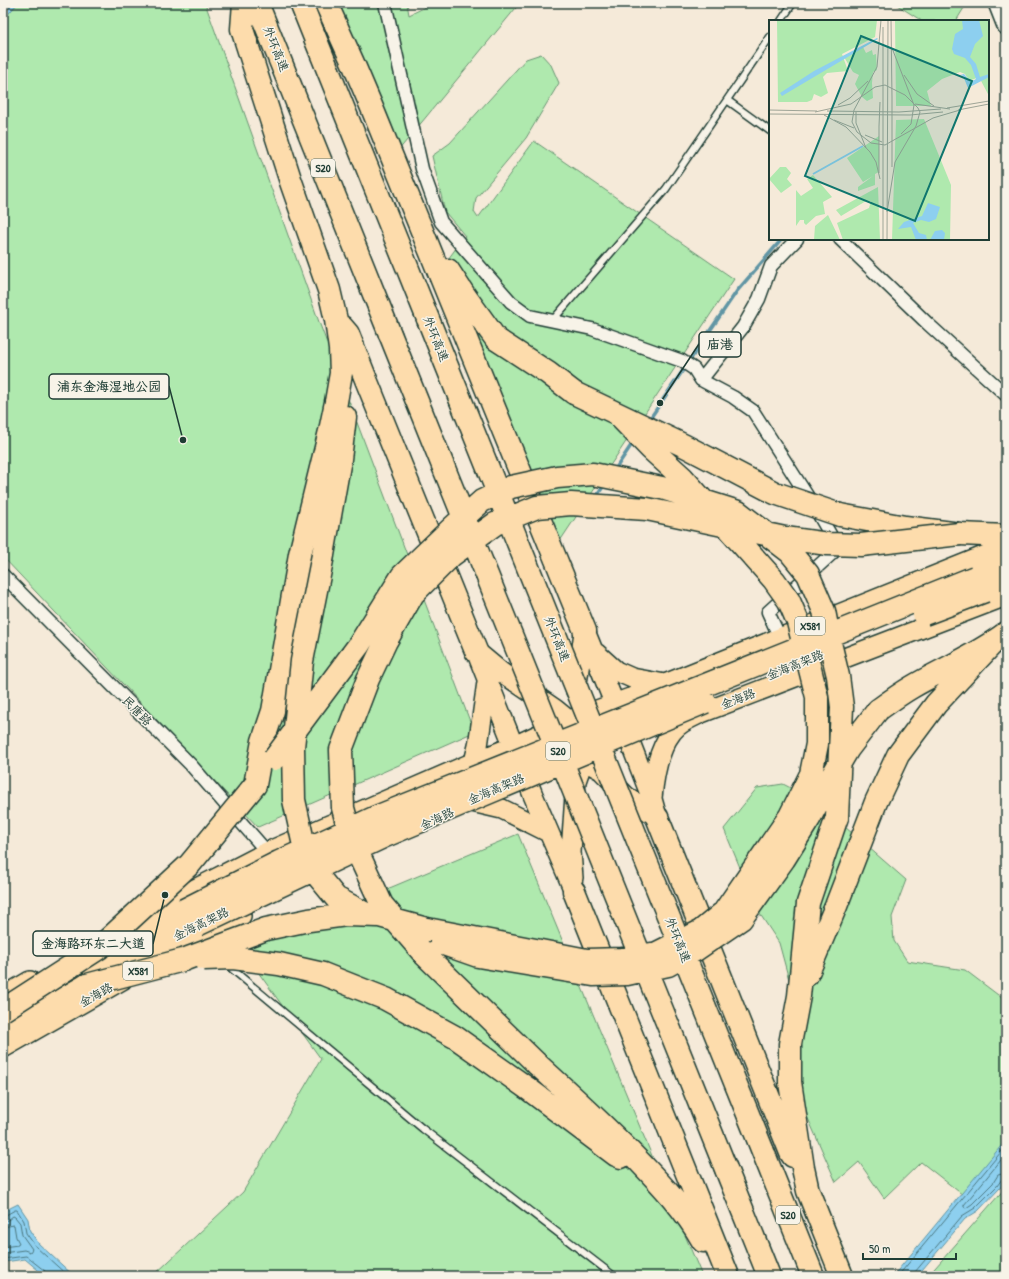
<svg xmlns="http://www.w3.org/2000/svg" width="1009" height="1279" font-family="'Patrick Hand','LXGW WenKai TC',sans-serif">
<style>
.green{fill:#afe9ae;stroke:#679371}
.water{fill:#8dcfef;stroke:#6195a4}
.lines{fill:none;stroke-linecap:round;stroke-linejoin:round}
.shore{stroke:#4b777f;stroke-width:1}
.stream{stroke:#6195a4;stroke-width:3.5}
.lane-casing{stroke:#1f3d34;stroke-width:9}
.street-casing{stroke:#1f3d34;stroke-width:15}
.secondary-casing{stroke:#1f3d34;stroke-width:20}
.primary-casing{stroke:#1f3d34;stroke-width:22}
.highway-casing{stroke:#1f3d34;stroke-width:25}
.lane{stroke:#f7f3e8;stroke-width:6}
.street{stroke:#f7f3e8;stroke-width:12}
.secondary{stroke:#f7f3e8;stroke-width:17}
.primary{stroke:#fddcac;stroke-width:19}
.highway{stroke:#fddcac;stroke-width:22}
.highway-bridge-casing{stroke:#1f3d34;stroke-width:25;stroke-linecap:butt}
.highway-bridge{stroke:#fddcac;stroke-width:22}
.labels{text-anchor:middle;stroke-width:3;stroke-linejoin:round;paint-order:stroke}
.shield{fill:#f7f3e8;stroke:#60746a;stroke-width:1}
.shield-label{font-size:11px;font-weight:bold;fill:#1f3d34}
.street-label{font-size:12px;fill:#1f3d34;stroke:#f7f3e8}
.inset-river{fill:none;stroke:#8dcfef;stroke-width:2}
.inset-road{fill:none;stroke:#9fa597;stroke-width:1}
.view{fill:#0f766e;fill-opacity:0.15;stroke:#0f766e;stroke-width:2}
.inset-edge{fill:none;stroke:#1f3d34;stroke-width:2}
.leader{fill:none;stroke:#1f3d34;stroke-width:1.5}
.callout-dot{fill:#1f3d34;stroke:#f7f3e8;stroke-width:1.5}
.callout{fill:#f7f3e8;stroke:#1f3d34;stroke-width:1.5}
.callout-label{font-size:13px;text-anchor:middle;font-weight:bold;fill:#1f3d34}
</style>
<rect width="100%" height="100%" fill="#f5ead9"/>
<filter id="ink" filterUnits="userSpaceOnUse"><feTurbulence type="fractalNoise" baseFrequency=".025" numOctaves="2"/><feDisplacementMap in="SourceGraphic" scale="8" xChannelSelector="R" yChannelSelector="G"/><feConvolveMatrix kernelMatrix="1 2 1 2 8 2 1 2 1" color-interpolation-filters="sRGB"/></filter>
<g filter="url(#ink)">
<path class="green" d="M3,3H205L319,322L474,732L258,827L3,557Z
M336,3H407L409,15L434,3H520L398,151Z
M894,3H967L956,21H922Z
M541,54L551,65L559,83L526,138L476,198L474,212L478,218L534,141L734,279L556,547L443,266L465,236L445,212L432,156L450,143L526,59Z
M783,784L814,800L906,880L892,917L894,941L907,961L965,970L1006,1001V1143L963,1195L921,1162L884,1198L859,1162L836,1182L781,1057L804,1035L779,943L758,911L724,829L757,788Z
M518,834L702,1276H153L243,1192L321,1059L242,950Z
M1006,1187V1276H928Z"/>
<path class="water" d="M3,3H18L3,20Z
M1006,1140V1179L1000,1188L978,1211L965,1219L917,1276H893Z
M18,1204L28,1219L30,1231L39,1244L74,1276H45L25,1259L5,1262L3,1265V1213L6,1210Z"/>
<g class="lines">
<path class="shore" d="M1006,1154L964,1205V1207L966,1208L972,1204L993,1183L998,1175L1006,1173
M3,1216L6,1215L15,1210H17L24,1221L26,1233L36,1247L68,1276
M3,1221L8,1220L13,1216L15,1217L20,1223L22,1235L32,1249L30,1252L24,1250L3,1253
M3,1227L14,1225L16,1237L19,1243L18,1245L3,1247
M3,1259L26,1256L45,1271L47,1276
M898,1276L1006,1146
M914,1276L915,1272L962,1216L975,1208L997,1186L1002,1179L1006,1178"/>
<path class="stream" d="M649,420L737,291L782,239
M614,471L634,441
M596,497L605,484"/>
<g class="lane-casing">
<path id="lane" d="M781,21L793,3
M727,100L770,131
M552,321L666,189L770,37
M226,964L423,1129L614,1276"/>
</g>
<g class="street-casing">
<path id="street" d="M385,3L422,169L441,222L511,302L530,316L592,329L682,361L694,369L701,380L733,397L753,411L815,508L838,548L768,612L780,638
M840,239L927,323L1006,395
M701,380L743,327L759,299L771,266L797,239
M3,575L190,764L267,852"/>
</g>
<g class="secondary-casing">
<path id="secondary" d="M997,3L1006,26"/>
</g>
<g class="primary-casing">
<path id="primary" d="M585,631L630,742L652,799L657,817
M476,651L533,795L574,891
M477,652L501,672L555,709L577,727
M596,653L616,671L632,678L665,684
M576,691L584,632
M691,717L1006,596
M572,754L601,770L626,796L657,817
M474,762L478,746L487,682
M652,798C654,775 658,750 672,732C679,722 693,717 703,712
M472,802L502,809L548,832
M573,878L571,852L576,781L583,761L587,740
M137,920C179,896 224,875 267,852L474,762L514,746L570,720L630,698L1006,547
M150,964L196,938L241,916
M3,997L30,981
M3,1048L122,980"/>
</g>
<g class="highway-casing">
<path id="highway" d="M244,3L242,29L291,182L329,290L336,320L340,349L341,373L336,402L330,431L300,554L273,711L263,741L255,785
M257,3L390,334
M301,3L428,319
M326,3L353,63L370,103L585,631
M448,270L465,296L496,339L548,373L574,393
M342,327L348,334L367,382L476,651
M840,515L905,527L960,534L1006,536
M323,555L340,459L345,417
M975,577L1006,565
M985,591L1006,583
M878,710C889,702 900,694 912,687C943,669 977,655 1006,633
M657,817L791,1153L793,1156
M837,817L808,903L799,996L790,1044V1082L803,1168L808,1191L842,1276
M574,891L728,1276
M89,963L184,910
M807,975L836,906L876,802L898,755L936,704L993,643
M3,1033L87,985L197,925
M537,1064C570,1094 603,1124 634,1156C660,1183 685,1209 703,1241
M527,1088L616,1155L621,1157
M764,1154L813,1276
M726,1169L769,1276"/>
</g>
<use href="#lane" class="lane"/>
<use href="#street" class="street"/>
<use href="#secondary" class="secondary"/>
<use href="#primary" class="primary"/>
<use href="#highway" class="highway"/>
<g class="highway-bridge-casing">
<path id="highway-bridge" d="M428,319L764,1154
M390,334L726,1169
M574,393L685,446L775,493L840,515
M323,555L302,661L293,747L294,800L308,864L336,898L366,914
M924,614L985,591
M274,759L359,645L402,576L453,527L482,501L511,487L557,477L593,474L662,488L738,512L790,552L808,574L824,611L831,647L838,676L842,707L837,817
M184,910L279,862L376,817L975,577
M197,925L385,836L705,702
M441,943L478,956L593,975L627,974L668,965L697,949L741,919L784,859L809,819L831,778L848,749L878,710
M204,959L233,958L279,964L323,974L386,999L455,1037L527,1088
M87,985L183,960L266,929L309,920L346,915L379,916L427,929L587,960L622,959L657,953L701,931L724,912L790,816L811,774L817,744V697L798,622L789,601L774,580L683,478L651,449L619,416
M3,1010L99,948L190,864L255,785
M537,1064L425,955L382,905L351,838L343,808L341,750L368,679L386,641L413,594L452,555L495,524L537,507L571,504L647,509L785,538L828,544L861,545L960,534"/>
</g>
<use href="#highway-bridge" class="highway-bridge"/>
</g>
</g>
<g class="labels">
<g class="shield">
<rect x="311" y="159" width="24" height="18" rx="3"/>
<rect x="795" y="617" width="30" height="18" rx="3"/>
<rect x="546" y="742" width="24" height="18" rx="3"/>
<rect x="123" y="962" width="30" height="18" rx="3"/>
<rect x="776" y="1206" width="24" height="18" rx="3"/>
</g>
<g class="shield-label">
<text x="323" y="172">S20</text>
<text x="810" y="630">X581</text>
<text x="558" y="755">S20</text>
<text x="138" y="975">X581</text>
<text x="788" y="1219">S20</text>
</g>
<g class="street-label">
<text transform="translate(276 49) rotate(68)" y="4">外环高速</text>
<text transform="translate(436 339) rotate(68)" y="4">外环高速</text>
<text transform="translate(557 639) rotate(68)" y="4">外环高速</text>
<text transform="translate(795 665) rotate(-22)" y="4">金海高架路</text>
<text transform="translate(738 699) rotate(-21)" y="4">金海路</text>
<text transform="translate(137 711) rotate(45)" y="4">民唐路</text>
<text transform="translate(496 789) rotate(-23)" y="4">金海高架路</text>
<text transform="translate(437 819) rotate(-26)" y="4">金海路</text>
<text transform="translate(201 924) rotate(-26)" y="4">金海高架路</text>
<text transform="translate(678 940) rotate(68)" y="4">外环高速</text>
<text transform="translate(96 995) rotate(-29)" y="4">金海路</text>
</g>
</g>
<g transform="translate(769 20)">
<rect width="220" height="220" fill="#f5ead9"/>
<path d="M8,0H108L106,17L73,34L79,51L58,53L54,57L59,73L52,77L45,74L43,80L38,82H9ZM126,0H220V76L210,57L200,61L196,54L191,52L173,59L158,71L162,86H127ZM94,27L97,33L103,30L104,35L107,34L108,50L104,52L103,63L104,78L98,81L93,77L86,64L90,55L84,52L75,37ZM155,99L182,165L181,220H123L127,100ZM110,116V152L106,154V165L89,171V167L104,156L94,162L78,138ZM11,147H17L22,153L18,159L23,165L12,173L0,159ZM44,155L63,177L54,182L56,194L47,196L37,205L35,203V200H31L27,206V170L32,176L44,168L38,159ZM109,167L111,220H74L68,203L100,188L102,181H97L72,196L67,190ZM59,195L71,220H45L46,206Z" fill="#afe9ae"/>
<path d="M193,0H210L214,16L206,24L201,37L207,44L211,57L220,54V57L199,68L194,56L191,55L195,54L202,62L207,59L202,45L196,38L185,34L183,29L186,14L194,9ZM108,18L109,19L13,76L11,73L45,51ZM159,183L171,187L167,199L160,202L152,200L144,203L150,213L157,215L158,220H147L142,207L129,209L135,202L153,196ZM173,210L176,213L175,220H161L166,211Z" fill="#8dcfef"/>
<path class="inset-river" d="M44,154L94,126"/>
<path class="inset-road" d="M112,0L108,47L85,90L83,102L88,112L102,123L116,125L164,98L191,90M122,0L123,78M123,28L145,85L142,104L132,114M135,55L148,74L165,86M123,78V108M146,84L181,89M69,85L81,78L99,61M178,88L220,81M0,90L48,91M189,90L220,84M58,91L130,92L172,89M46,92L82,84L106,67L116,65L136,75L149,88L151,92L147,106L126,142L118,192M87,92V103L97,128M0,94L141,95L174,92M55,95L77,107L101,132L107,142L111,159M65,100L85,108M110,106L111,82M110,106V153M96,115L113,122M123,147V108M114,220V7M118,220L119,0"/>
<path class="view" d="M92,16L203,61L146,201L36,156Z"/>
<rect width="220" height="220" class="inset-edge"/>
</g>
<path class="leader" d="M660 403L699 344M183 440L169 386M165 895L153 944"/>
<g class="callout-dot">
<circle cx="660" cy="403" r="4"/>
<circle cx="183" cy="440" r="4"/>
<circle cx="165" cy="895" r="4"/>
</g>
<g class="callout">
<rect x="699" y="332" width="42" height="25" rx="4"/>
<rect x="49" y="374" width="120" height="25" rx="4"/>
<rect x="33" y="931" width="120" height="25" rx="4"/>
</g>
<g class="callout-label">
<text x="720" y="349">庙港</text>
<text x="109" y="391">浦东金海湿地公园</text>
<text x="93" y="948">金海路环东二大道</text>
</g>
<rect width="1009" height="1279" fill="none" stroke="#f7f3e8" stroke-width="16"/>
<rect x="8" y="8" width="993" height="1263" fill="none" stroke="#1f3d34" stroke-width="1.5" filter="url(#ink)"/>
<path d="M863 1253v6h93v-6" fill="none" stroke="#1f3d34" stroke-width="2"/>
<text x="869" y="1253" font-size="12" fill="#1f3d34" stroke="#f7f3e8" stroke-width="3" paint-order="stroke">50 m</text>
</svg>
